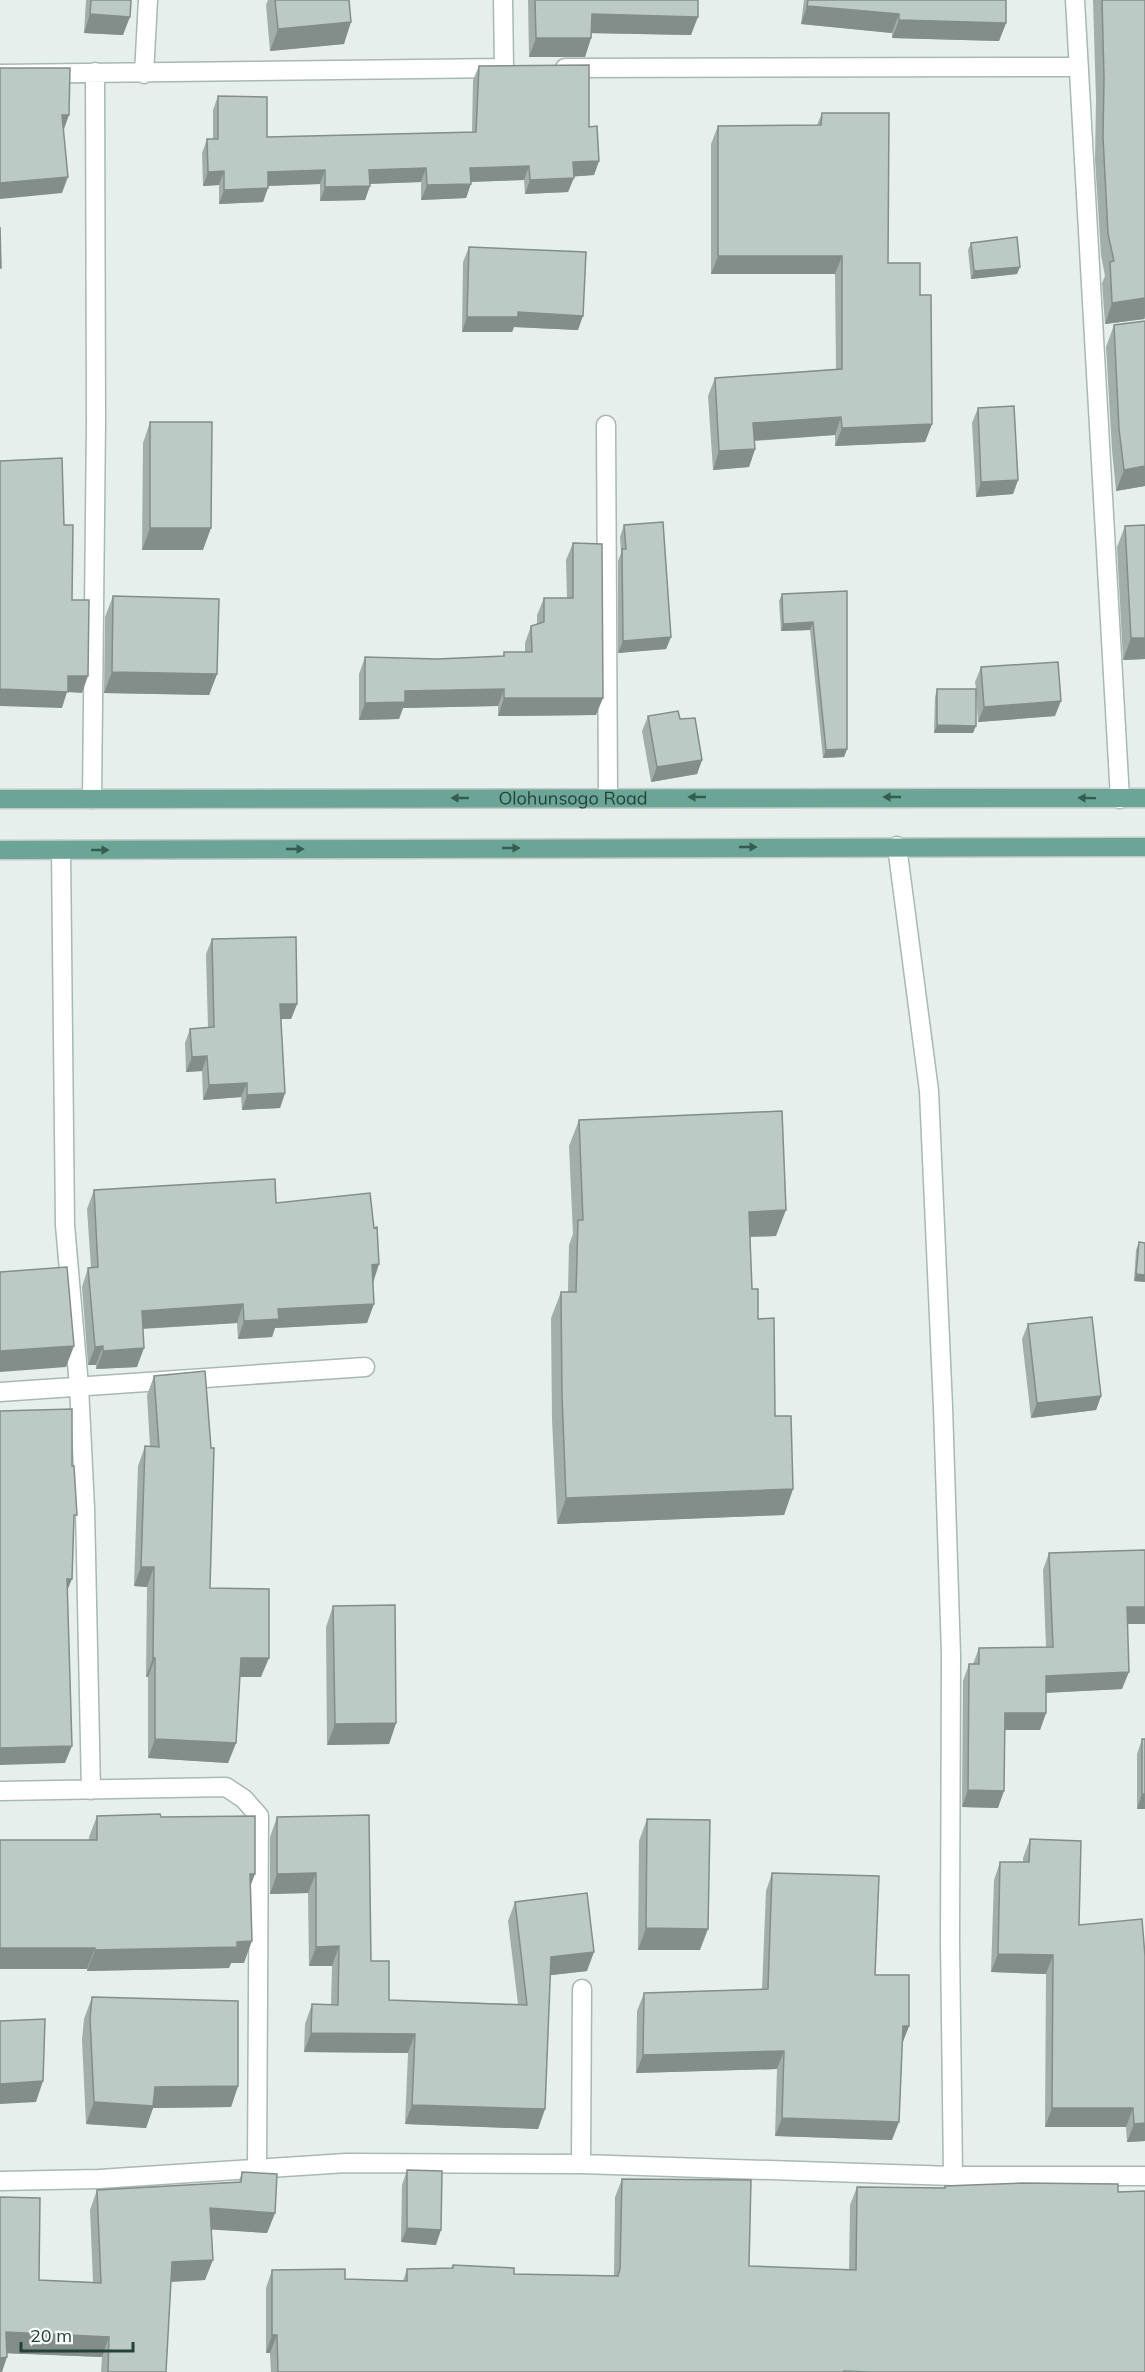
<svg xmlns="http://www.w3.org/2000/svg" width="1145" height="2372" font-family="Mulish,sans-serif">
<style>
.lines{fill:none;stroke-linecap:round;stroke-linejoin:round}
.minor-casing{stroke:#a8b8b2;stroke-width:21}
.primary-casing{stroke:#c2cac8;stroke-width:21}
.minor{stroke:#fff;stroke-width:18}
.primary{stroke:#6aa596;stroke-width:18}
.wall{fill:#a1aea9}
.shaded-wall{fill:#838d89}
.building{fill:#bbcac4;stroke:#838d89;stroke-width:1.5}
.oneway{fill:#365b51}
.labels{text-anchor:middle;stroke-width:5;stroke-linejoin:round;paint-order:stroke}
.street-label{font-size:18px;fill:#24423a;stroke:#f7fbf9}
</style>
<rect width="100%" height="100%" fill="#e6efeb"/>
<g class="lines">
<g class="minor-casing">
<path id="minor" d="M503,0L504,68
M1075,0L1120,799
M565,68L1079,67
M0,74L501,68
M144,74L148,0
M606,425L608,797
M92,799L96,421L95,72
M897,846L929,1091L943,1407L951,1655L950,1942L953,2176
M61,850L65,1225L79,1386L85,1508L91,1790
M0,1392L365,1367
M0,1791L226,1787L244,1799L259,1816L257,2168
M581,2164L582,1989
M0,2181L99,2179L346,2163L581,2164L953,2176H1145"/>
</g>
<g class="primary-casing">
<g id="primary">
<path id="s1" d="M0,799L1145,798"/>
<path d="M0,850L1145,847"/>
</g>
</g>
<use href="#minor" class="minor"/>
<use href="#primary" class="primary"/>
</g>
<path class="wall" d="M86,0H131L123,35L84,33Z
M268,0H349L344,44L270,51L266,5Z
M528,0H698L691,35L591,33V38L585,57H529Z
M804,0H1006V23L999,41L892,38V33L801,24Z
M1093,0H1145V319L1105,324L1102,283L1105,276L1101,255L1095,159L1096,99Z
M479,66L589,127L599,161L594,175L574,176L568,192L525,194L524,180L471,182L466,198L421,200V182L370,184L365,200L320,201V184L268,186L263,202L219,204V185L203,186L202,153L207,139H213V110L218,96L267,137L472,132L473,80Z
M822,113L888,263L920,295L932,424L925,442L835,446V435L755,441V449L749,467L713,470L708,396L715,378L836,369L835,274H711V144L718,126L817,125Z
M971,243L1017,274L971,279L968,250Z
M469,247L578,330L514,327L512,332H462L463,262Z
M1114,325L1145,486L1116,491L1112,450L1106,347Z
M978,408L1018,480L1013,494L976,497L972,423Z
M150,422L203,550H142L143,443Z
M624,525L671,637L666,649L618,653V561L621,553L620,537Z
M1145,525V659L1123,660L1117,547L1125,526Z
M573,543L596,715L498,716V706L403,708L399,719L359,720V674L365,657L437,659L503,656L504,652H525V643L531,626L537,624V615L544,598H567L566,560Z
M847,591V749L844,757L823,758L810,630L781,631L779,601L782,594Z
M113,596L217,674L209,695L104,693L105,617Z
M981,667L1055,716L978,722L976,693L973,733H934L935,697L937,689H976L975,682Z
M648,716L680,719L702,760L697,774L651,782L642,731Z
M212,939L297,1004L291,1019H281L285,1093L280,1108L242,1110L241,1097L203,1100L202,1071L186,1072L185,1043L190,1029L208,1028L206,954Z
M579,1120L776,1236L750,1237L752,1289L758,1319L775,1416L793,1489L784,1515L557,1524L552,1420L551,1318L561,1292H568L569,1245L573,1234L569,1146Z
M94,1190L276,1203L373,1282L367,1323L275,1328L272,1337L238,1339L237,1323L143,1329L137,1367L96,1369V1365H88L82,1287L88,1268H91L87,1209Z
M1139,1242L1145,1243V1282L1134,1281L1136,1250Z
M1028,1324L1101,1396L1096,1410L1031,1418L1022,1339Z
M154,1376L210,1588L261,1677H240L236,1743L228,1763L148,1758V1677H146L147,1587L134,1586L138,1466L145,1446L150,1447L147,1395Z
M1049,1553L1127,1624L1122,1689L1046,1693V1713L1040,1730H1005L998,1808L962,1807L963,1681L969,1664H973L979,1648L1046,1647L1043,1570Z
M333,1606L396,1723L389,1744L327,1745L326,1627Z
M1142,1739L1145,1809H1137V1754Z
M369,1815L371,1961L389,2000L518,2004L508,1921L515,1902L587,1971L550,1975L545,2109L538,2129L405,2124L408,2053L304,2052L305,2024L312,2004L331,2005L332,1966H309L308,1893L270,1894V1837L277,1817Z
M97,1816L161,1817L250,1886L244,1963H231L229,1968L87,1971L89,1837Z
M647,1819L700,1950H638L639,1841Z
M1030,1839L1079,1925L1145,2141L1127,2142L1126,2127H1045L1046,1974L991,1972L994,1880L1000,1862H1023V1858Z
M772,1873L875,1975L909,2026L902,2044L892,2140L775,2136L777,2069L636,2073L637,2011L644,1993L762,1989L766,1891Z
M92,1997L238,2086L231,2107L153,2108L146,2128L86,2124L82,2040L84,2019Z
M407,2170L436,2245L401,2242L402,2185Z
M242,2172L275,2213L267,2233L211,2229L205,2280L171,2282L166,2372H101L102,2357L7,2353L0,2197L39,2280L93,2282L90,2210L97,2190L239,2182Z
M622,2179L749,2266L849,2270L850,2205L857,2187L944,2188L945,2186L1118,2192L1145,2372H271L270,2353H266V2288L272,2270L345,2279L403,2281L407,2269L451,2268L453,2265L514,2274L614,2276L615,2197Z"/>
<path class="shaded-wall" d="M807,6L899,14L892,33L801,24Z
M90,14L130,17L123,35L84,33Z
M592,14L698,17L691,35L585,33Z
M899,20L1006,23L999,41L892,38Z
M351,22L344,44L270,51L278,29Z
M536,38H591L585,57H529Z
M62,115H69L63,132Z
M599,161L594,175L568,177L573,162Z
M529,166L524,180L465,182L470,168Z
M426,168L421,182L364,184L369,170Z
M325,170L320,184L262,186L268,172Z
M224,171L219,185L203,186L208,172Z
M68,177L62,193L0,199V183Z
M574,178L568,192L525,194L530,180Z
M471,184L466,198L421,200L427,185Z
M370,186L365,200L320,201L325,187Z
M268,188L263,202L219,204L224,190Z
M718,256H842L835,274H711Z
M1020,267L1017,274L971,279L974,271Z
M1145,298V316L1144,319L1105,324L1112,303Z
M518,312L583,316L578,330L514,327L512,332H462L467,317Z
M841,417L835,435L747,441L753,423Z
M932,424L925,442L835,446L842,428Z
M755,449L749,467L713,470L719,451Z
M1145,466V486L1116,491L1124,470Z
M1018,480L1013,494L976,497L981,482Z
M150,528H211L203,550H142Z
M813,622L810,630L781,631L783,624Z
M671,637L666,649L618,653L623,641Z
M1131,638H1145V659L1123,660Z
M112,672L217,674L209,695L104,693Z
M68,676H88L82,693L67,692L62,708L0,706V689Z
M504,689L498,706L403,708L399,719L359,720L365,703L405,691Z
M504,698H603L596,715L498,716Z
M1061,701L1055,716L978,722L984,707Z
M937,725L976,726L973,733H934Z
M847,749L844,757L823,758L826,750Z
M702,760L697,774L651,782L657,767Z
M280,1004H297L291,1019H275Z
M207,1056L202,1071L186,1072L192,1057Z
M247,1083L241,1097L203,1100L209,1085Z
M285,1093L280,1108L242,1110L247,1095Z
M786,1210L776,1236L740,1237L749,1212Z
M379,1264L373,1283L372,1265Z
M1136,1274L1145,1275V1282L1134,1281Z
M243,1304L237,1323L135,1329L142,1311Z
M374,1304L367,1323L275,1328L272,1337L238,1339L244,1321L278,1309Z
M74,1346L66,1367L0,1372V1351Z
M103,1346L96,1365H88L95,1347Z
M144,1348L137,1367L96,1369L103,1351Z
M1101,1396L1096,1410L1031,1418L1037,1403Z
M793,1489L784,1515L557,1524L566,1498Z
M141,1567H154L147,1587L134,1586Z
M67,1579H72L65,1596Z
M1127,1607H1145V1624H1120Z
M153,1658H155L148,1677H146Z
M241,1658H269L261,1677H234Z
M1129,1672L1122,1689L1040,1693L1046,1676Z
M1005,1713H1046L1040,1730H999Z
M396,1723L389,1744L327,1745L335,1724Z
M155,1739L236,1743L228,1763L148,1758Z
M72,1746L65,1763L0,1765V1748Z
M968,1790L1004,1791L998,1808L962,1807Z
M1142,1794H1145V1809H1137Z
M316,1873L308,1893L270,1894L277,1874Z
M250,1874H255L247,1895Z
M646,1928L708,1929L700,1950H638Z
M252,1941L244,1963H231L229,1968L87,1971L95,1950Z
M339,1946L332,1966H309L316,1947Z
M0,1948H95L87,1969H0Z
M594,1952L587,1971L544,1976L551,1957Z
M998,1954L1053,1955L1046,1974L991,1972Z
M903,2026H909L902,2044Z
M311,2033L415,2034L408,2053L304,2052Z
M784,2051L777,2069L636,2073L643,2055Z
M43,2081L36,2102L0,2104V2084Z
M238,2086L231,2107L153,2108L146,2128L86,2124L94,2102L155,2087Z
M412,2105L545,2109L538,2129L405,2124Z
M1052,2108H1133L1126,2127H1045Z
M782,2118L899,2122L892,2140L775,2136Z
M1145,2123V2141L1127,2142L1134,2124Z
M210,2208L275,2213L267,2233L203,2229Z
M407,2228L441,2230L436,2245L401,2242Z
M213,2260L205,2280L165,2282L172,2262Z
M6,2332L109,2337L102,2357L0,2353Z
M272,2335H277L270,2353H266Z
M7,2357L2,2372H0V2358Z"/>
<path class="building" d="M91,0H131L130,17L90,14Z
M275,0H349L351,22L278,29Z
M535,0H698V17L592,14L591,38H536Z
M808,0H1006V23L899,20V14L807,6Z
M1102,0H1145V298L1112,303L1110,262L1114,261L1108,234L1103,137L1104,78Z
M589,65V127L597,126L599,161L573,162L574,178L530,180L529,166L470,168L471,184L427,185L426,168L369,170L370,186L325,187V170L268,172V188L224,190V171L208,172L207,139H218V96L267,97V137L476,132L479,66Z
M0,68H70L69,115H62L68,177L0,183Z
M822,113H889L888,263H920V295H931L932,424L842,428L841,417L753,423L755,449L719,451L715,378L842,369V256H718V126L821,125Z
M0,227L1,268H0Z
M1017,237L1020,267L974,271L971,243Z
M469,247L586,252L583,316L518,312V317H467Z
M1145,321V466L1124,470L1119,429L1114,325Z
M1014,406L1018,480L981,482L978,408Z
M150,422H212L211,528H150Z
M62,458L64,525H73L72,600H89L88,676H68V692L0,689V461Z
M663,522L671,637L623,641L622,549H626L624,525Z
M1145,525V638H1131L1125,526Z
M573,543L602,544L603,698H504V689L405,691V702L365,703V657L437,659L504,656V652H532L531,626L544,622V598H573Z
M847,591V749L826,750L813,622L783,624L782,594Z
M113,596L219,599L217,674L112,672Z
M1058,662L1061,701L984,707L981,667Z
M937,689H976V726L937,725Z
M678,711L680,719L695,718L702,760L657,767L648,716Z
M296,937L297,1004H280L285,1093L247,1095V1083L209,1085L207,1056L192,1057L190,1029L214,1027L212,939Z
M782,1111L786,1210L749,1212L752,1289H758V1319L774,1318L775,1416H791L793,1489L566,1498L562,1395L561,1292H576L578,1220H583L579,1120Z
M275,1179L276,1203L370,1193L374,1228L377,1227L379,1264L372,1265L374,1304L278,1309L279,1319L244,1321L243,1304L142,1311L144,1348L103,1351V1346L95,1347L88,1268L98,1267L94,1190Z
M1139,1242L1145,1243V1275L1136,1274Z
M67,1267L74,1346L0,1351V1272Z
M1092,1317L1101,1396L1037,1403L1028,1324Z
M205,1371L211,1448H214L210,1588L269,1589V1658H241L236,1743L155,1739V1658H153L154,1567H141L145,1446L159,1447L154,1376Z
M72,1409V1466H74L77,1515H74L72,1579H67L72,1746L0,1748V1411Z
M1145,1550V1607H1127L1129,1672L1046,1676V1713H1005L1004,1791L968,1790L969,1664H979V1648L1053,1647L1049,1553Z
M395,1605L396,1723L335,1724L333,1606Z
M1142,1739H1145V1794H1142Z
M160,1814L161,1817L255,1816V1874H250L252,1941L237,1942V1947L95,1950V1948H0V1840H97V1816Z
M369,1815L371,1961H389V2000L527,2005L515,1902L587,1893L594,1952L551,1957L545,2109L412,2105L415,2034L311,2033L312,2004L338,2005L339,1946L316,1947V1873L277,1874V1817Z
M647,1819L710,1820L708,1929L646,1928Z
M1030,1839L1081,1841L1079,1925L1142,1919L1145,1956V2123L1134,2124L1133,2108H1052L1053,1955L998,1954L1000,1862H1029Z
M772,1873L879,1876L875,1975H909V2026H903L899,2122L782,2118L784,2051L643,2055L644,1993L768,1989Z
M92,1997L238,2001V2086L155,2087L153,2106L94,2102L90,2018Z
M45,2019L43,2081L0,2084V2021Z
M407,2170L442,2171L441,2230L407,2228Z
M242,2172L277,2174L275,2213L210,2208L213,2260L172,2262L166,2372H108L109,2337L6,2332L7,2357L0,2358V2197L40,2198L39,2280L101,2283L97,2190L241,2182Z
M622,2179L751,2180L749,2266L856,2270L857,2187L945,2188V2186L1022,2183L1118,2184V2192L1145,2191V2372H871L844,2371V2372H278L277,2335H272V2270L345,2269V2279L407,2281V2269L453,2268V2265L514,2268V2274L618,2276L620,2269Z"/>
<defs><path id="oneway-solid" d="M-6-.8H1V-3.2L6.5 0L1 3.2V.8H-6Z" transform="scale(1.5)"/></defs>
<g class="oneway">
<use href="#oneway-solid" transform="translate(697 797) rotate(180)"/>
<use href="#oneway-solid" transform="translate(892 797) rotate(180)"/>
<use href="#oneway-solid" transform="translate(460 798) rotate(180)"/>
<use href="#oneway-solid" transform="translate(1087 798) rotate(-179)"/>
<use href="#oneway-solid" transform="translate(748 847)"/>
<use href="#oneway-solid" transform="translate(511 848)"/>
<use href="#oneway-solid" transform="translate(295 849)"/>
<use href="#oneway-solid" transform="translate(100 850)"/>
</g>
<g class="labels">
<g class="street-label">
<text dy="6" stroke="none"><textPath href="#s1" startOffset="573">Olohunsogo Road</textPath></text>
</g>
</g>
<path d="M21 2342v9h112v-9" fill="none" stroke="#24423a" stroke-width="3"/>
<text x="30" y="2342" font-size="18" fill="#24423a" stroke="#f7fbf9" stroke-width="4.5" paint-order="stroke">20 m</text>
</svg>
